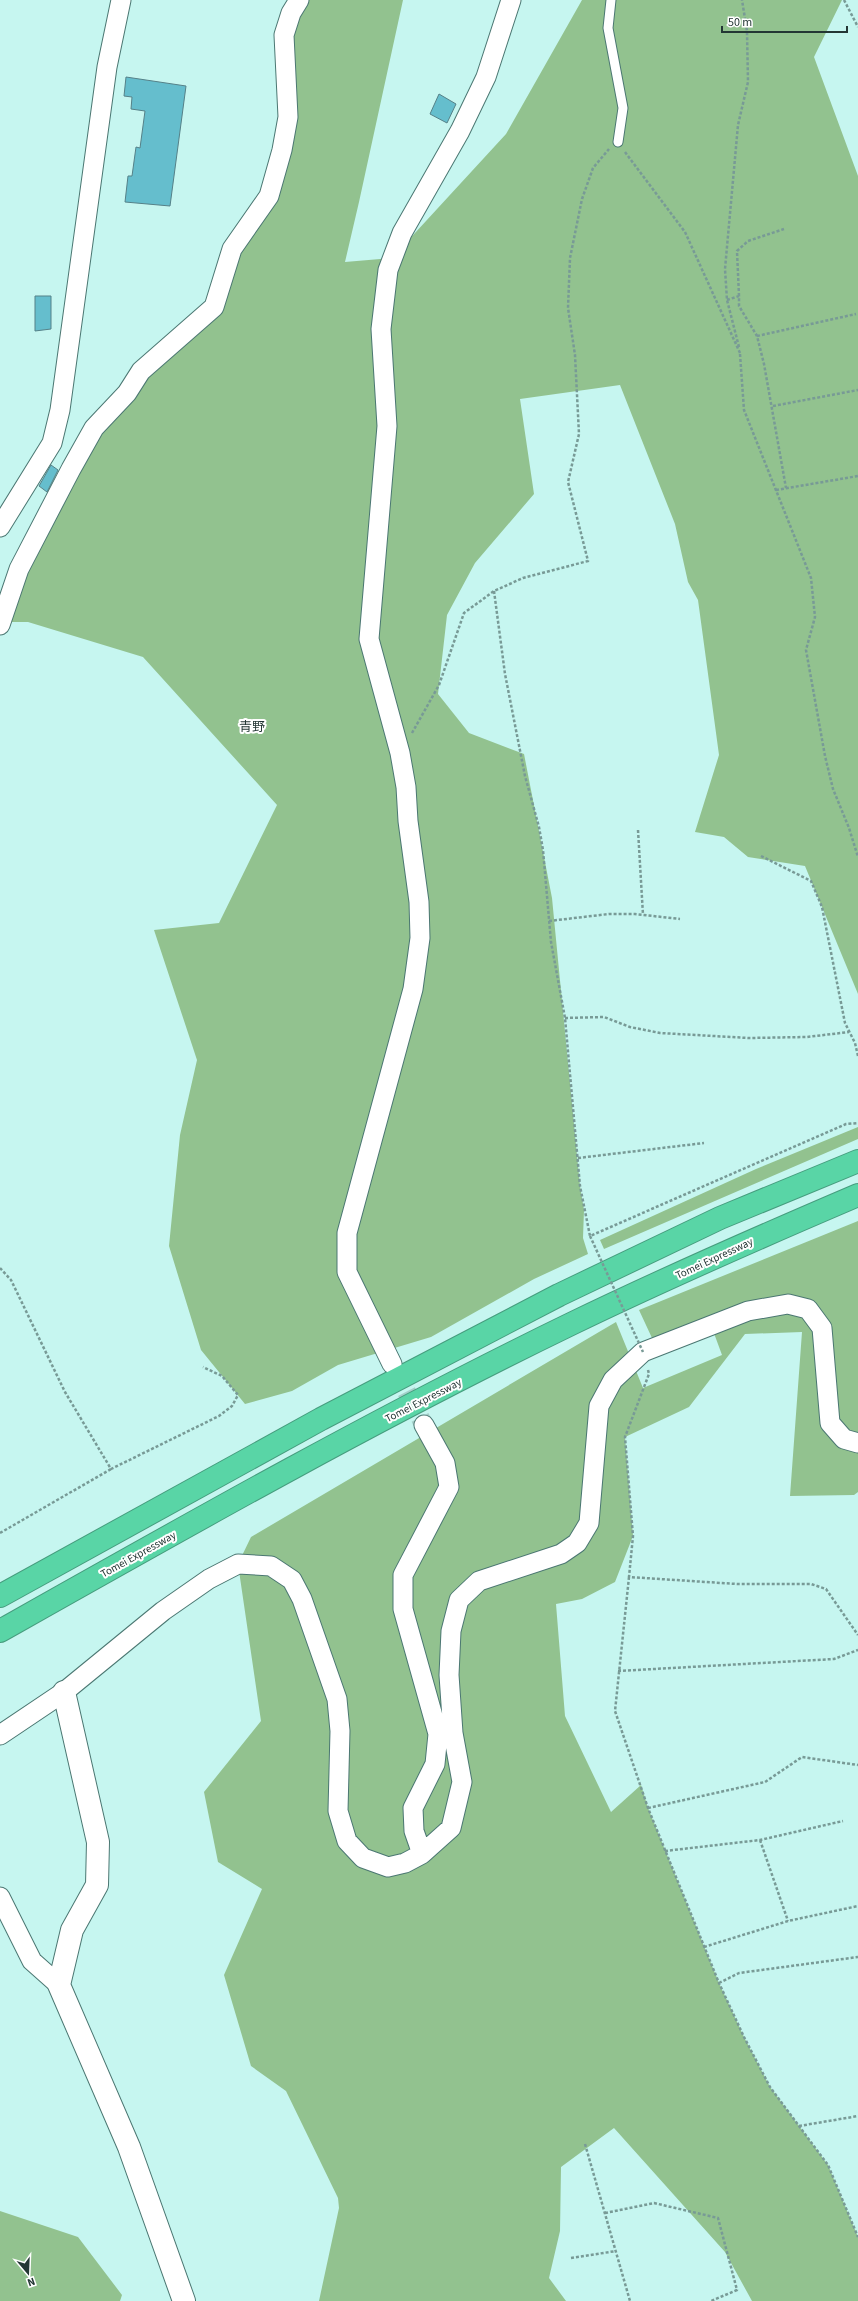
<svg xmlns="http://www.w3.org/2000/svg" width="858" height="2301" font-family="'Source Sans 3','Noto Sans JP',sans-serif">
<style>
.forest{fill:#92c28f}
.building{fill:#65becd;stroke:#558188}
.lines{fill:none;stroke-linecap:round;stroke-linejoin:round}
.minor-tunnel{stroke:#a5d0ca;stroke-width:19;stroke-dasharray:19 10;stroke-linecap:butt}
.service-casing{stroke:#4b7772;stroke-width:11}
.minor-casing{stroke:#4b7772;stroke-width:21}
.tertiary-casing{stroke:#4b7772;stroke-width:24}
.motorway-casing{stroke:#469d7e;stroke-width:24}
.path{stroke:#789a96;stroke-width:2.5;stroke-dasharray:3 2;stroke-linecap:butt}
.service{stroke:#fff;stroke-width:9}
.minor{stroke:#fff;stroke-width:19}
.tertiary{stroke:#fff;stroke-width:22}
.motorway{stroke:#59d5a6;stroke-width:22}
.path-bridge{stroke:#789a96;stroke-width:2.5;stroke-dasharray:3 2;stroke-linecap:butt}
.labels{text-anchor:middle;stroke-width:4;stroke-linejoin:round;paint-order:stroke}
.street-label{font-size:11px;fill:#233634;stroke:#fff}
.quarter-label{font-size:13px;fill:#233634;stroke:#fff}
</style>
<rect width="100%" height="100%" fill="#c6f6f0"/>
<path class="forest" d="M302,0H403L359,202L345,262L392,258L506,134L582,0H842L814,57L858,176V994L805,866L748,857L724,837L695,832L719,755L698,600L688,582L675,524L620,385L520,399L534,494L475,563L447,615L438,694L469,733L524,754L552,898L580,1186L584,1210L583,1238L588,1254L534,1279L431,1337L338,1365L292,1391L245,1404L201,1350L169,1246L180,1135L197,1060L154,930L219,923L277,805L143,657L28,622H3L81,442L214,307L232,250L269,196L289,70L294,16Z
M858,1127V1139L604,1249L600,1240L756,1169Z
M858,1221V1492L854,1495L790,1496L802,1332L745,1334L689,1407L625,1437L633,1536L615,1582L582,1599L556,1604L565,1716L611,1812L641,1785L648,1808L719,1983L744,2037L770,2087L828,2165L858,2237V2301H752L725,2252L614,2128L561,2167L560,2231L549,2278L566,2301H319L339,2208L338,2198L286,2091L251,2066L224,1975L262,1889L218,1862L204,1792L261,1721L238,1564L251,1537L616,1322L643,1388L722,1355L708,1317L652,1338L639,1310Z
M0,2211L78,2237L122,2295L120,2301H0Z"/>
<path class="building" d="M126,77L186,86L170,206L125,202L128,176H132L136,147L140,148L145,111L131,109L132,97L124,96Z
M439,94L456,104L447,123L430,114Z
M35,296H51V329L35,331Z
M51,465L58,470L47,492L39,486Z"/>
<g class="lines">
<path class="minor-tunnel" d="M393,1366L424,1425"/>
<g class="service-casing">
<path id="service" d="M611,0L608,28L623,108L618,142"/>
</g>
<g class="minor-casing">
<path id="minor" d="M0,527L52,443L60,410L107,67L121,0
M0,625L19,569L71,469L94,428L127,393L141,371L214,307L232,249L269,196L282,150L288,117L284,35L291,13L299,0
M392,1364L347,1272V1233L413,989L420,938L419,902L408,821L406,787L400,753L369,639L387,426L381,329L388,270L402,233L460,131L486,77L511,0
M0,1735L64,1692L163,1611L209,1579L238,1564L271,1566L292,1580L302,1599L337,1699L340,1731L338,1811L347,1841L363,1858L388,1867L405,1863L422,1854L451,1828L462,1782L453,1733L449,1675L451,1631L459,1600L479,1581L561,1554L577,1543L589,1523L599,1406L613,1380L643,1352L748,1311L788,1304L808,1309L822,1328L830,1423L844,1439L858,1443
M422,1854L414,1831L413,1808L435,1764L438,1734L403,1609V1575L449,1487L445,1463L424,1425
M0,1897L32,1961L59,1985"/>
</g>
<g class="tertiary-casing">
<path id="tertiary" d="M64,1692L98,1842L97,1885L72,1930L59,1985L129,2147L184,2301"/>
</g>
<g class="motorway-casing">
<path id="motorway" d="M0,1596L321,1419L559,1295L720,1218L858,1161
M0,1631C188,1525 377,1418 571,1324C666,1278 762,1236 858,1195"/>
</g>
<path class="path" d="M844,0L858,27
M625,152L685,232L740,353
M739,296L737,251L748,241L784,229
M727,300L739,296V306L757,336L764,364L786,488
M757,336L856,314
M739,347L727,300L725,269L738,125L748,82L747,31L742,0
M740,354L744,410L811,578L815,617L806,650L825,756L833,789L849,828L858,857
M773,406L858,390
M776,490L858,476
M494,591L505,674L525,776L539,827L543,850L551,942L565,1018L580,1186L590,1236L846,1124L858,1123
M412,733L439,685L464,613L494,591L523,578L588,561L568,482L579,434L575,355L568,308L570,258L582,199L593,168L609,149
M638,830L643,915
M761,856L811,881L822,907L845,1023L855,1043L858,1056
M549,921L609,914H635L680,919
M565,1018L604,1017L630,1027L660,1033L749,1038L807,1037L849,1032
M578,1158L704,1143
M0,1268L11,1280L65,1392L111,1469L219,1416L232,1406L238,1395L222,1376L203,1367
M648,1370L649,1374L625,1437L633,1536L629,1577L737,1584H811L826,1589L858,1635
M0,1533L111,1469
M629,1577L615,1711L648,1808L719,1983L744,2037L770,2087L828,2165L858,2237
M618,1671L834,1659L858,1650
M648,1808L765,1782L802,1757L858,1765
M760,1840L788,1921
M665,1851L760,1840L843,1821
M704,1947L788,1921L858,1906
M719,1983L739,1973L858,1957
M799,2126L858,2116
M585,2144L630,2301
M605,2213L654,2203L718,2218L737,2290L711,2301
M571,2258L616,2251"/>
<use href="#service" class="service"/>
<use href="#minor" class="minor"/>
<use href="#tertiary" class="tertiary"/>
<use href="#motorway" class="motorway"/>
<path class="path-bridge" d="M590,1236L643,1352"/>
</g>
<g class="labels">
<g class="street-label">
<text transform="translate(714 1258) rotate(-25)" y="4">Tomei Expressway</text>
<text transform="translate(423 1400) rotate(-27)" y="4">Tomei Expressway</text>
<text transform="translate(138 1554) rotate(-29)" y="4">Tomei Expressway</text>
</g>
<g class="quarter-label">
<text x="252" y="731">青野</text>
</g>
</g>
<g transform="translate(28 2273) rotate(161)" stroke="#ffffff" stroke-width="3" paint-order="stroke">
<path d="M0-3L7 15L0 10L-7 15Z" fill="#233634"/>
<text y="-6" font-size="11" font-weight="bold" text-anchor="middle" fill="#233634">N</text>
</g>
<path d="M722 26v6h125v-6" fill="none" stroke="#233634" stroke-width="2"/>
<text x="728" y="26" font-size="12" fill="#233634" stroke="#ffffff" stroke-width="3" paint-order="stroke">50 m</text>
</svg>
